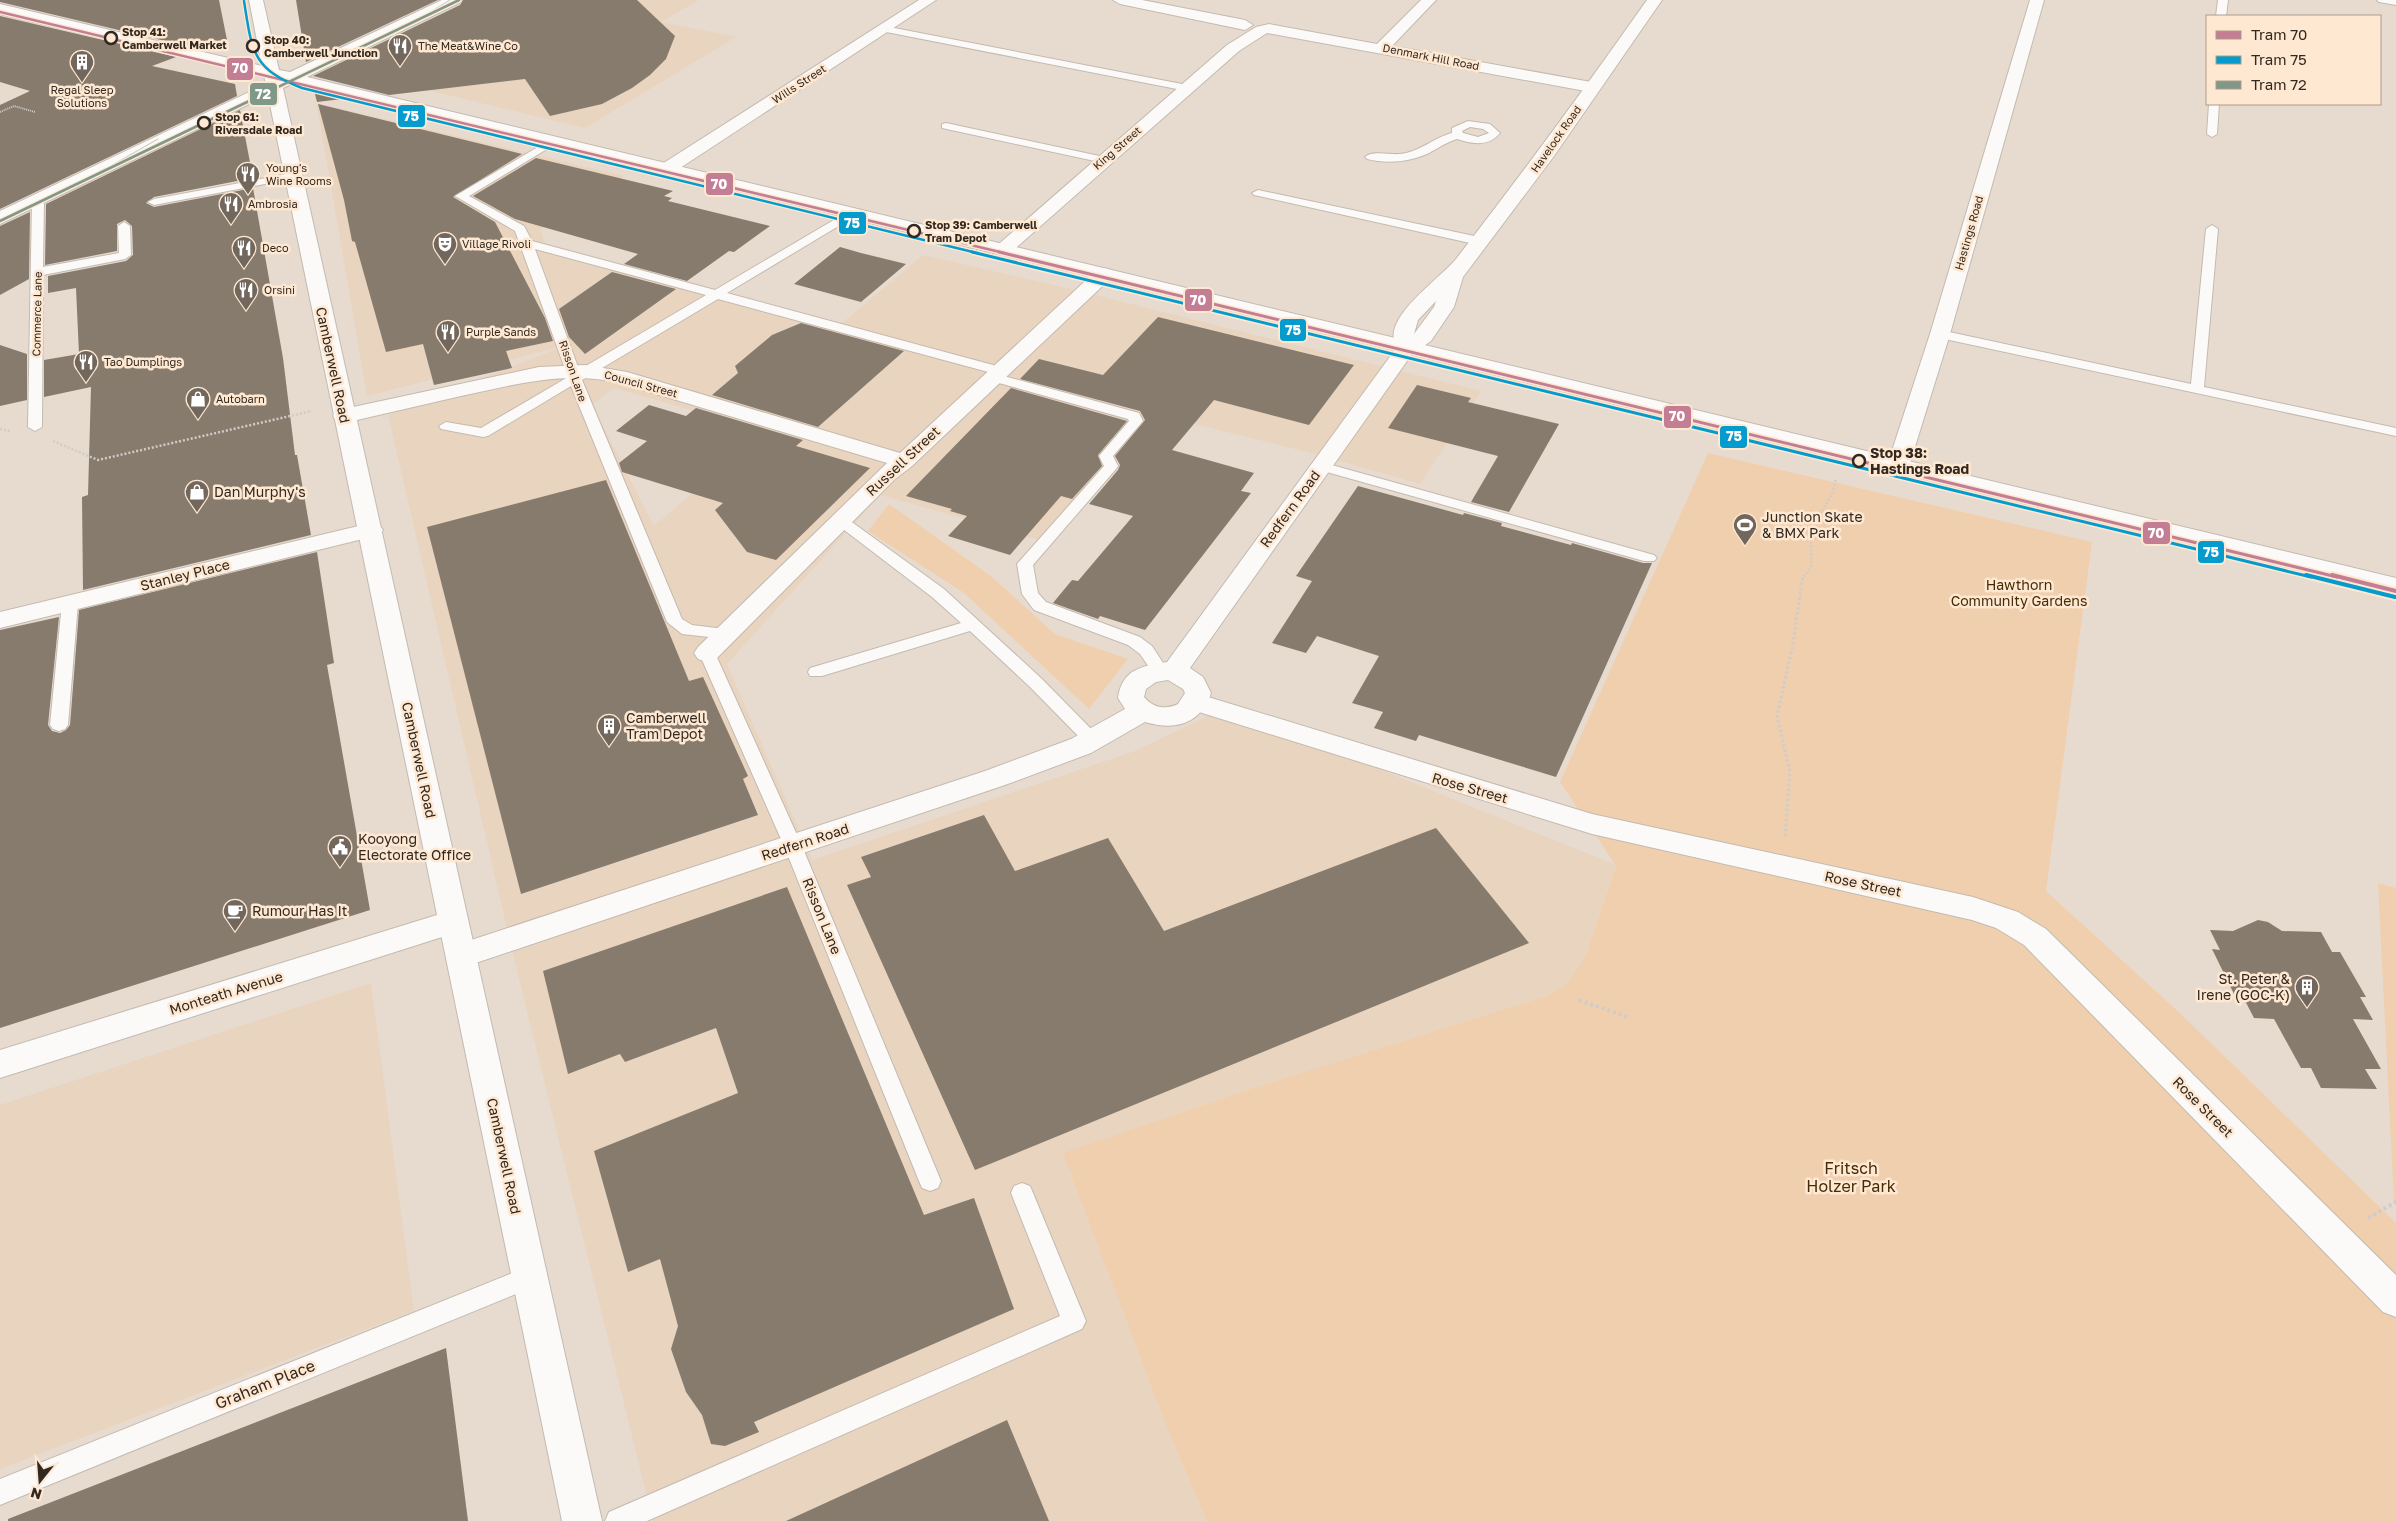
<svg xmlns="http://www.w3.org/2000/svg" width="2396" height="1521" font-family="'Golos Text',sans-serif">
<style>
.built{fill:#e9d4bf;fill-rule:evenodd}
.green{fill:#f0cfae}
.building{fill:#877b6d}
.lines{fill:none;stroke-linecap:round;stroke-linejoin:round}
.service-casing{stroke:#c3bab0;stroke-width:2}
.minor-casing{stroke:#c3bab0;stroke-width:2}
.tertiary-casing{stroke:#c3bab0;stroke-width:2}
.primary-casing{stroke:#c3bab0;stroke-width:2}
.path-far3{stroke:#cfccc9;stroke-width:2;stroke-dasharray:1 1;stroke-linecap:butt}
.path-far2{stroke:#cfccc9;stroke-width:2.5;stroke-dasharray:2 2;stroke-linecap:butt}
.path-far1{stroke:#cfccc9;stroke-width:3;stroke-dasharray:2.5 2.5;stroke-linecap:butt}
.path{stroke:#cfccc9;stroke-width:4;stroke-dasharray:3 3;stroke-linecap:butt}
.service{fill:#fbfaf8;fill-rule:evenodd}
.minor{fill:#fbfaf8;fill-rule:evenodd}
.tertiary{fill:#fbfaf8;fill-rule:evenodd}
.primary{fill:#fbfaf8;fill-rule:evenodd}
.tram{stroke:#c6c2bf;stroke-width:1}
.tram-1-far2-casing{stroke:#ffe8d2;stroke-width:5}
.tram-1-far1-casing{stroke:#ffe8d2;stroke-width:6}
.tram-1-casing{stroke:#ffe8d2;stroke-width:8}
.tram-2-far2-casing{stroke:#ffe8d2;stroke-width:5}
.tram-2-far1-casing{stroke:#ffe8d2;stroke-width:6}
.tram-2-casing{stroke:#ffe8d2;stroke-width:8}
.tram-3-casing{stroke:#ffe8d2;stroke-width:5}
.tram-1-far2{stroke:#c47e94;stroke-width:2.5}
.tram-1-far1{stroke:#c47e94;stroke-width:3}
.tram-1{stroke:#c47e94;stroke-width:4}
.tram-2-far2{stroke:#059ccd;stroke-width:2.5}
.tram-2-far1{stroke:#059ccd;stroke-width:3}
.tram-2{stroke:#059ccd;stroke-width:4}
.tram-3{stroke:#809888;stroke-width:2.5}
.stop-dot{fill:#ffe8d2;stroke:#312820;stroke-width:2.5}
.labels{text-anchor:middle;stroke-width:5;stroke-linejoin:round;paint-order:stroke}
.far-stop-label{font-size:11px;font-weight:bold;fill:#312820;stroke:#ffe8d2;text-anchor:start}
.far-poi-label{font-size:11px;fill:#312820;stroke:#ffe8d2;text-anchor:start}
.far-street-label{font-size:11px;fill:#312820;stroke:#ffe8d2}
.street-label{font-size:14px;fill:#312820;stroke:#ffe8d2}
.stop-label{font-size:14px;font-weight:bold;fill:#312820;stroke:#ffe8d2;text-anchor:start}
.poi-label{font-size:14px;fill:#312820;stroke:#ffe8d2;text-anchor:start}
.park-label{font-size:14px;fill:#462b07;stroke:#ffe8d2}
.near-park-label{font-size:16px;fill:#462b07;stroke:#ffe8d2}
.near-street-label{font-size:16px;fill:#312820;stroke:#ffe8d2}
.line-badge{stroke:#ffe8d2;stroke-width:2}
.badge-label{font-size:14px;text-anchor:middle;font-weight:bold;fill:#fff}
</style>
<rect width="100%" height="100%" fill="#e7dbcf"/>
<path class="built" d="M490,0H699L661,22L736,37L585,128L356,73Z
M321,104L625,176L541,229L547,252L693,284L835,329L923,255L1067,288L1481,391L1420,484L1312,453L1154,414L1044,541L880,495L727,664L812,860L1135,751L1226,707L1616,865L1585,958L1565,986L1547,996L1250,1089L1064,1153L1166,1425L1207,1521H653L515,963L388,415L564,346L367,396L317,105ZM614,388L764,431H765L654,526L592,405Z
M371,983L414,1311L0,1469V1105Z"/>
<path class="green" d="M1708,453L2092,542L2046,891L2182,1015L2396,1223V1521H1207L1166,1425L1063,1153L1250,1089L1547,996L1565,986L1585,958L1616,866L1560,782Z
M889,504L991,576L1055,634L1128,659L1089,709L964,593L868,531Z
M2378,883L2396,888V1203L2394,1201Z"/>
<path class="building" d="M0,0H219L227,40L199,49L0,2Z
M296,0H438L306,62Z
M463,0H637L675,36L666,59L650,75L632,88L602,104L550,116L525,79L389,95L313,76L460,5Z
M0,16L176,57L152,66L235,84L237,96L0,209V105L30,91L0,82Z
M314,90L344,97L350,98L317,102Z
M318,104L522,154L453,197L495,222L545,318L553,341L506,351L512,368L434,385L423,344L386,352L355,242L352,241L344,200Z
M240,110L253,178L154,197L146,203L154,207L253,188L283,358L295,455H297L311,535L83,590L82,497L88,495L91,387L44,397V360L79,354L76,288L48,293V276L126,261L133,255L132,226L125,220L117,224V251L45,265L46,204Z
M536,158L673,191L664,196L672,198L668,201L770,226L734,252L729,251L687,281L624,264L638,254L515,219L473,196Z
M30,212L29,279L0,295V226Z
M840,247L861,253L906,264L861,302L794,284Z
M612,272L676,289L585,354L569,337L559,309Z
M1158,317L1354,365L1309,425L1214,400L1172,450L1254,473L1241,491L1251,493L1145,630L1100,616L1098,619L1053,603L1072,580L1078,581L1133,516L1089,504L1118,470L1120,465L1115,456L1145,420L1140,411L1020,379L1039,359L1103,375Z
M801,323L904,351L818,427L712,395L738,373L735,366L772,335Z
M0,345L27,354V400L0,406Z
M1417,385L1471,398L1468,402L1559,424L1509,512L1471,502L1498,456L1388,428Z
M1011,388L1127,421L1098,455L1102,466L1072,499L1061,496L1010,555L948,536L967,516L950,511L952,509L906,496Z
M649,405L686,416L696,408L803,440L796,446L870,468L776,560L747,552L715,510L723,503L622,472L619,463L647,441L616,431Z
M606,480L689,681L703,677L748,776L743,779L758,815L521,894L427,527Z
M1358,486L1463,515L1464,513L1502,523L1501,526L1571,545L1572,543L1643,563H1652L1556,777L1419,735L1416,741L1374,728L1383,712L1352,703L1379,656L1317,636L1306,653L1272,643L1312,581L1296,576Z
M317,552L334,663L327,665L370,910L0,1028V630L59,617L48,725L52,731L60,733L66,730L70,725L79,610Z
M984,815L1015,871L1108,838L1164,931L1436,828L1529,943L975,1170L847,885L871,877L861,857Z
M787,887L924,1215L974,1198L1014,1309L754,1422L759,1432L725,1446L711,1444L702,1415L686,1392L671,1349L678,1326L660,1259L628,1272L594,1151L738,1093L716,1028L625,1062L620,1054L568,1074L543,971Z
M2258,920L2268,922L2282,931L2321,932L2332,952H2340L2366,997H2360L2373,1020L2353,1019L2381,1069H2365L2377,1089L2321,1088L2311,1068H2301L2274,1019L2254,1018L2241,993L2234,994L2212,949L2220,950L2210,930L2233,931Z
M446,1348L468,1521H8V1519Z
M1007,1420L1049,1521H786Z"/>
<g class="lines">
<g class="service-casing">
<path id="service" d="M2218,0H2228L2226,16H2216Z
M2377,0H2396V5L2379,2Z
M884,26L1187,85L1192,88L1187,91L881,31V27Z
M2209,104H2219L2217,134L2212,137L2207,134Z
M1468,121L1490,124L1500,133C1489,147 1472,144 1457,139C1447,142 1438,148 1429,153C1410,162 1387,164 1367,159L1365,157C1372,150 1390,155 1400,154C1420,152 1433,138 1452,133V128ZM1470,127L1483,129L1489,133L1478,137L1463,133L1462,131Z
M946,123L1104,157L1110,160L1104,163L942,128V124Z
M553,138L557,139V143L469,196L524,226L532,241L715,290L849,211H857L859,213L857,215L727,293L1004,368L1006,371L1000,375L1139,413L1143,421L1113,456L1118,466L1116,469L1033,565L1038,593L1046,602L1140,637L1152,646L1169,672L1167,676H1155L1140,654L1128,645L1034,610L1022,594L1017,564L1104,466L1099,456L1129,421L1128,419L988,380L986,377L992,373L718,299L582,380L682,619L692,625L733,630L735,634L733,638L727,639L682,634L667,622L571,386L488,436L483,437L441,429L439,426L446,422L481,428L568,377L515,231L455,196ZM535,249L706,295L579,370Z
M293,173L299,176L297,178L154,205L148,202L154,199Z
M1258,190L1479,237L1485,241L1479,245L1254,195L1252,193Z
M38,197L44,200L43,267L119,253L118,226L124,222L130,226L131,255L125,259L43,275L42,427L35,431L28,427L32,200Z
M2212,225L2218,229L2204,387L2396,428V436L1940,338L1933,334L1940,330L2191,384L2206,229Z
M1321,462L1654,555L1657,558L1654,561H1644L1316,469L1314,466L1316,463Z
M840,515L845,517L944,589L1042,679L1098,736L1101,740L1098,744L1092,746L1086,744L1030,687L970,631L822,676H810L808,672L810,668L961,623L932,597L835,523L833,520Z
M70,598L76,599L78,603L68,725L65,729L59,731L53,729L50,725L62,603L64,599Z
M707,648L713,649L715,653L802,846L941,1181L938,1188L930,1191L922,1188L919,1181L784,846L699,653L701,649Z
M1022,1183L1030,1186L1033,1193L1086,1321L1082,1329L647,1521H605L609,1512L1060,1316L1011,1193L1014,1186Z
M530,1266L538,1269L541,1277L538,1285L0,1505V1479Z"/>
</g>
<g class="minor-casing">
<path id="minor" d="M919,0H936L674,172H662L659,168L662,164Z
M1113,0H1142L1245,20L1253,25L1245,30L1120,4Z
M1421,0H1436L1392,46L1591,82L1597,84L1599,87L1597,90L1591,92L1267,33L1239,51L1010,253H996L993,249L1227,45L1256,27L1269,24L1377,44Z
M2030,0H2044L1950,334L1909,466L1906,471L1898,473L1890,471L1887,466L1930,334Z
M1104,268L1111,270L1114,274L1111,278L912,466L895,479L716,659L707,662L698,659L694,653L698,647L887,463L616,382C563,371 512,385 461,396C422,405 383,414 344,423L336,421L333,416L336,411L344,409L539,367L585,365L627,372L900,453L1097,270Z
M371,523L379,525L383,530L379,535L0,628V612Z
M1195,693L1592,814L1973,897L2018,912L2046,929L2396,1275V1317L2383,1312L2024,945L1996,928L1972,920L1592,834L1186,708L1182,702L1186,696Z
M453,910L464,914L468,922L464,930L0,1078V1050Z"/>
</g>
<g class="tertiary-casing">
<path id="tertiary" d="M1647,0H1662L1554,156L1463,277L1454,307L1431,341L1412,354L1190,668L1203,677L1211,693C1201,724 1175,731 1145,722L1091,753L1005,785L461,968L450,965L446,956L450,947L985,771L1071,739L1125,709L1118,698C1122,669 1142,666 1167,662L1397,347C1378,320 1441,278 1456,259C1522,174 1585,88 1647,0ZM1436,301L1434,307L1414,334L1418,320ZM1168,680L1183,689L1185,693L1178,704C1166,710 1153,708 1144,697L1146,689L1156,682Z"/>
</g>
<g class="primary-casing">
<path id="primary" d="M249,0H263L279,70L290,72L442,0H461L459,3L307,77L2396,578V594L344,95L294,83L283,88L602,1521H562L268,95L0,224V211L266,84L264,76L0,14V4L262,66Z"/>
</g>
<path class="path-far3" d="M0,112L14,106L35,112"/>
<path class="path-far2" d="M0,429L10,431
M53,441L98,460L312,411
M1804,577L1812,565L1810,531L1833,492L1836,478"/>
<path class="path-far1" d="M1785,836L1790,772L1777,716L1793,644L1802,580L1805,575"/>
<path class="path" d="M1579,1000L1630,1018
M2368,1218L2396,1202"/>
<use href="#service" class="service"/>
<use href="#minor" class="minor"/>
<use href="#tertiary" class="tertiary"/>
<use href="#primary" class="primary"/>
<path class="tram" d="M417,20L450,0
M93,176L158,139"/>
<g class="tram-1-far2-casing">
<path id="tram-1-far2" d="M0,12L1004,253"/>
</g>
<g class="tram-1-far1-casing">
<path id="tram-1-far1" d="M999,252L2337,577"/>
</g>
<g class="tram-1-casing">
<path id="tram-1" d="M2332,575L2396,591"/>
</g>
<g class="tram-2-far2-casing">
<path id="tram-2-far2" d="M244,1C252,51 252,69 302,88L977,253"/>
</g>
<g class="tram-2-far1-casing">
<path id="tram-2-far1" d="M972,252L2311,577"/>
</g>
<g class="tram-2-casing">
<path id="tram-2" d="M2306,575L2395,597"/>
</g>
<g class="tram-3-casing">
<path id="tram-3" d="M0,221L459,0"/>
</g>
<use href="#tram-1-far2" class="tram-1-far2"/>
<use href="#tram-1-far1" class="tram-1-far1"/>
<use href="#tram-1" class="tram-1"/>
<use href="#tram-2-far2" class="tram-2-far2"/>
<use href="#tram-2-far1" class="tram-2-far1"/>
<use href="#tram-2" class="tram-2"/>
<use href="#tram-3" class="tram-3"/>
</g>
<defs>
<g id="restaurant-pin" transform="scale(1.25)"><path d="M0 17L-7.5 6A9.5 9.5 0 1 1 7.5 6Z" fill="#71675d" stroke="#ffe8d2"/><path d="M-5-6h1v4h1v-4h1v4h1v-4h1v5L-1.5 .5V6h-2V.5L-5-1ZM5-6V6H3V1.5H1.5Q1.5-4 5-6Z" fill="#fff"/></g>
<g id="building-pin" transform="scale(1.25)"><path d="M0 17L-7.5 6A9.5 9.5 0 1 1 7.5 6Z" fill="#71675d" stroke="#ffe8d2"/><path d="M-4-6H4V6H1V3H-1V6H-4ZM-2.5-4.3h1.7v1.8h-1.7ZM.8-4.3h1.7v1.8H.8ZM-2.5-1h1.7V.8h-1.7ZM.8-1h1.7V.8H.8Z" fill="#fff"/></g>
<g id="theatre-pin" transform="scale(1.25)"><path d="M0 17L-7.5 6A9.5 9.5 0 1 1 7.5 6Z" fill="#71675d" stroke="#ffe8d2"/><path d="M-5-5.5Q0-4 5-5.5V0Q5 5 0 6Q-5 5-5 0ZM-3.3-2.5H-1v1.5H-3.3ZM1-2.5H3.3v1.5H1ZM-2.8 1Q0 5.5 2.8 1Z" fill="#fff"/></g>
<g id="shop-pin" transform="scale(1.25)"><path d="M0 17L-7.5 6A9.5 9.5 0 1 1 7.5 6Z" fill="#71675d" stroke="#ffe8d2"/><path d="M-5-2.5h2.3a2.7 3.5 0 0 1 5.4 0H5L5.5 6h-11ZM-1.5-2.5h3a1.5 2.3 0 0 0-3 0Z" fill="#fff"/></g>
<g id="stadium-pin" transform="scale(1.25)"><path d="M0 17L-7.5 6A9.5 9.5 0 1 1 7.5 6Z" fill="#71675d" stroke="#ffe8d2"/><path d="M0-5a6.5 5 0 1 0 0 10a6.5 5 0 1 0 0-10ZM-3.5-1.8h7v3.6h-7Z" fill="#fff"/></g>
<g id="civic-pin" transform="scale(1.25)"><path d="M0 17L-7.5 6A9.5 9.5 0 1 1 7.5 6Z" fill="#71675d" stroke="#ffe8d2"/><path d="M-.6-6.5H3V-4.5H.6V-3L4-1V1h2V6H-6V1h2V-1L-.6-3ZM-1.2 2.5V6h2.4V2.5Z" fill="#fff"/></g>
<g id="cafe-pin" transform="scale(1.25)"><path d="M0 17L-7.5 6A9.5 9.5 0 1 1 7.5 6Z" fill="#71675d" stroke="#ffe8d2"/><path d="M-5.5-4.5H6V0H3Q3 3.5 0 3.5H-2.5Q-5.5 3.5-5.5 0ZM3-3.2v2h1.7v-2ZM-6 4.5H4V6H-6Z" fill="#fff"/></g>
</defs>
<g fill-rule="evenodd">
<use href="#restaurant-pin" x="400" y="46"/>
<use href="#building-pin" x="82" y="62"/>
<use href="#restaurant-pin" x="248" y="174"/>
<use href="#restaurant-pin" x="231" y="204"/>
<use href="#theatre-pin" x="445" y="244"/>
<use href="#restaurant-pin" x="244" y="248"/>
<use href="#restaurant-pin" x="246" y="290"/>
<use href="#restaurant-pin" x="448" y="332"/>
<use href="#restaurant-pin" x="86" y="362"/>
<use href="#shop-pin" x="198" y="399"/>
<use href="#shop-pin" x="197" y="492"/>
<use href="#stadium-pin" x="1745" y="525"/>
<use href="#building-pin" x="609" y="726"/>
<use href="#civic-pin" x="340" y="847"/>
<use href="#cafe-pin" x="235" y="911"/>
<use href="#building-pin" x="2307" y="987"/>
</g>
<g class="stop-dot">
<circle cx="111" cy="38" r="6"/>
<circle cx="253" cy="46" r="6"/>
<circle cx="204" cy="123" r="6"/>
<circle cx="914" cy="231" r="6"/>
<circle cx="1859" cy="461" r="6"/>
</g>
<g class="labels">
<g class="far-stop-label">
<text x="122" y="36">Stop 41:<tspan x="122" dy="13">Camberwell Market</tspan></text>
<text x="264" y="44">Stop 40:<tspan x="264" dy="13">Camberwell Junction</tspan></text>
<text x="215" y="121">Stop 61:<tspan x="215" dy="13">Riversdale Road</tspan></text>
<text x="925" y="229">Stop 39: Camberwell<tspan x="925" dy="13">Tram Depot</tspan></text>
</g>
<g class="far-poi-label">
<text x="418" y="50">The Meat&amp;Wine Co</text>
<text x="82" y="94" text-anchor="middle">Regal Sleep<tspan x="82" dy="13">Solutions</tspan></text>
<text x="266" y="172">Young's<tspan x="266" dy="13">Wine Rooms</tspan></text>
<text x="248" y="208">Ambrosia</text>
<text x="462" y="248">Village Rivoli</text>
<text x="262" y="252">Deco</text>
<text x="264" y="294">Orsini</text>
<text x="466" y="336">Purple Sands</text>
<text x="104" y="366">Tao Dumplings</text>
<text x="216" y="403">Autobarn</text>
</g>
<g class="far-street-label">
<text transform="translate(1431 57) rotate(11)" y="4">Denmark Hill Road</text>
<text transform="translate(799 84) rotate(-33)" y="4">Wills Street</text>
<text transform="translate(1556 139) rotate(-55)" y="4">Havelock Road</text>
<text transform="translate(1117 148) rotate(-41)" y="4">King Street</text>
<text transform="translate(1969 233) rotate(-74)" y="4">Hastings Road</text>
<text transform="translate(37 314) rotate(-89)" y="4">Commerce Lane</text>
<text transform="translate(573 371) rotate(71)" y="4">Risson Lane</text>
<text transform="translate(641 384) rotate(15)" y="4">Council Street</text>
</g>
<g class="street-label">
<text transform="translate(333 365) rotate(78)" y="5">Camberwell Road</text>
<text transform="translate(903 461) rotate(-43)" y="5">Russell Street</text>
<text transform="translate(1290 509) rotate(-54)" y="5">Redfern Road</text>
<text transform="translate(185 575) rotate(-14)" y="5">Stanley Place</text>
<text transform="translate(419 760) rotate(78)" y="5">Camberwell Road</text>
<text transform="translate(1470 788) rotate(16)" y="5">Rose Street</text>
<text transform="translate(805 842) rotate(-18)" y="5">Redfern Road</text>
<text transform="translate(1863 884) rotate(12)" y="5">Rose Street</text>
<text transform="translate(822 916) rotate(68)" y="5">Risson Lane</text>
<text transform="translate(226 993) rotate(-17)" y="5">Monteath Avenue</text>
<text transform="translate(2203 1107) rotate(45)" y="5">Rose Street</text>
<text transform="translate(504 1156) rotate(78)" y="5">Camberwell Road</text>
</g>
<g class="stop-label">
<text x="1870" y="458">Stop 38:<tspan x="1870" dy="16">Hastings Road</tspan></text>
</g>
<g class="poi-label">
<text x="214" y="497">Dan Murphy's</text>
<text x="1762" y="522">Junction Skate<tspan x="1762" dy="16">&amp; BMX Park</tspan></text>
<text x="626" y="723">Camberwell<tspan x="626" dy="16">Tram Depot</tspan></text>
<text x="358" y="844">Kooyong<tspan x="358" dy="16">Electorate Office</tspan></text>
<text x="252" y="916">Rumour Has It</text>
<text x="2290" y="984" text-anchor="end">St. Peter &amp;<tspan x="2290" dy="16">Irene (GOC-K)</tspan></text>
</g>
<g class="park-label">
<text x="2019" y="590">Hawthorn<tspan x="2019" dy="16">Community Gardens</tspan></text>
</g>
<g class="near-park-label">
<text x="1851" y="1174">Fritsch<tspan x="1851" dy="18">Holzer Park</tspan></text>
</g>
<g class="near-street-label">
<text transform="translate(265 1384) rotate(-22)" y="6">Graham Place</text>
</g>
</g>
<g class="line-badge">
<rect x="226" y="57" width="28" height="24" rx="5" fill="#c47e94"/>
<rect x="249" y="82" width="29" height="24" rx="5" fill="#809888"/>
<rect x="397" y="104" width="29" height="24" rx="5" fill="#059ccd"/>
<rect x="705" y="172" width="29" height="24" rx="5" fill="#c47e94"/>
<rect x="838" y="211" width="29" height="24" rx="5" fill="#059ccd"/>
<rect x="1184" y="288" width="29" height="24" rx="5" fill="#c47e94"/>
<rect x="1279" y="318" width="28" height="24" rx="5" fill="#059ccd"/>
<rect x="1663" y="405" width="29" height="24" rx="5" fill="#c47e94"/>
<rect x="1719" y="425" width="29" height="24" rx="5" fill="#059ccd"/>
<rect x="2142" y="521" width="29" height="24" rx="5" fill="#c47e94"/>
<rect x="2197" y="540" width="28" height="24" rx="5" fill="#059ccd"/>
</g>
<g class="badge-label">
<text x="240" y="73">70</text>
<text x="263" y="99">72</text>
<text x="411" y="121">75</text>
<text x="719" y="189">70</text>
<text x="852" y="228">75</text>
<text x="1198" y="305">70</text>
<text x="1293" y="335">75</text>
<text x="1677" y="421">70</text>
<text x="1734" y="441">75</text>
<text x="2156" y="538">70</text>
<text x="2211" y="557">75</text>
</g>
<rect x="2206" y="15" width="175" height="90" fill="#ffe8d2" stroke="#ad9b8b"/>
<rect x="2216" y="31" width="25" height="8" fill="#c47e94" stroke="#ad9b8b"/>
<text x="2251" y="40" font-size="15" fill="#312820">Tram 70</text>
<rect x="2216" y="56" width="25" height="8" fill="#059ccd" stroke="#ad9b8b"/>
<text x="2251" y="65" font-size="15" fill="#312820">Tram 75</text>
<rect x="2216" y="81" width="25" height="8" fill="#809888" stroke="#ad9b8b"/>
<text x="2251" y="90" font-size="15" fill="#312820">Tram 72</text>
<g transform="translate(40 1481) rotate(197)" stroke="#ffe8d2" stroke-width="4" paint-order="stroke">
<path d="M0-4L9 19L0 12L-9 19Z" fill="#312820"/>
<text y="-8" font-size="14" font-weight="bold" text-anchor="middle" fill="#312820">N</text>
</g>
</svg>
